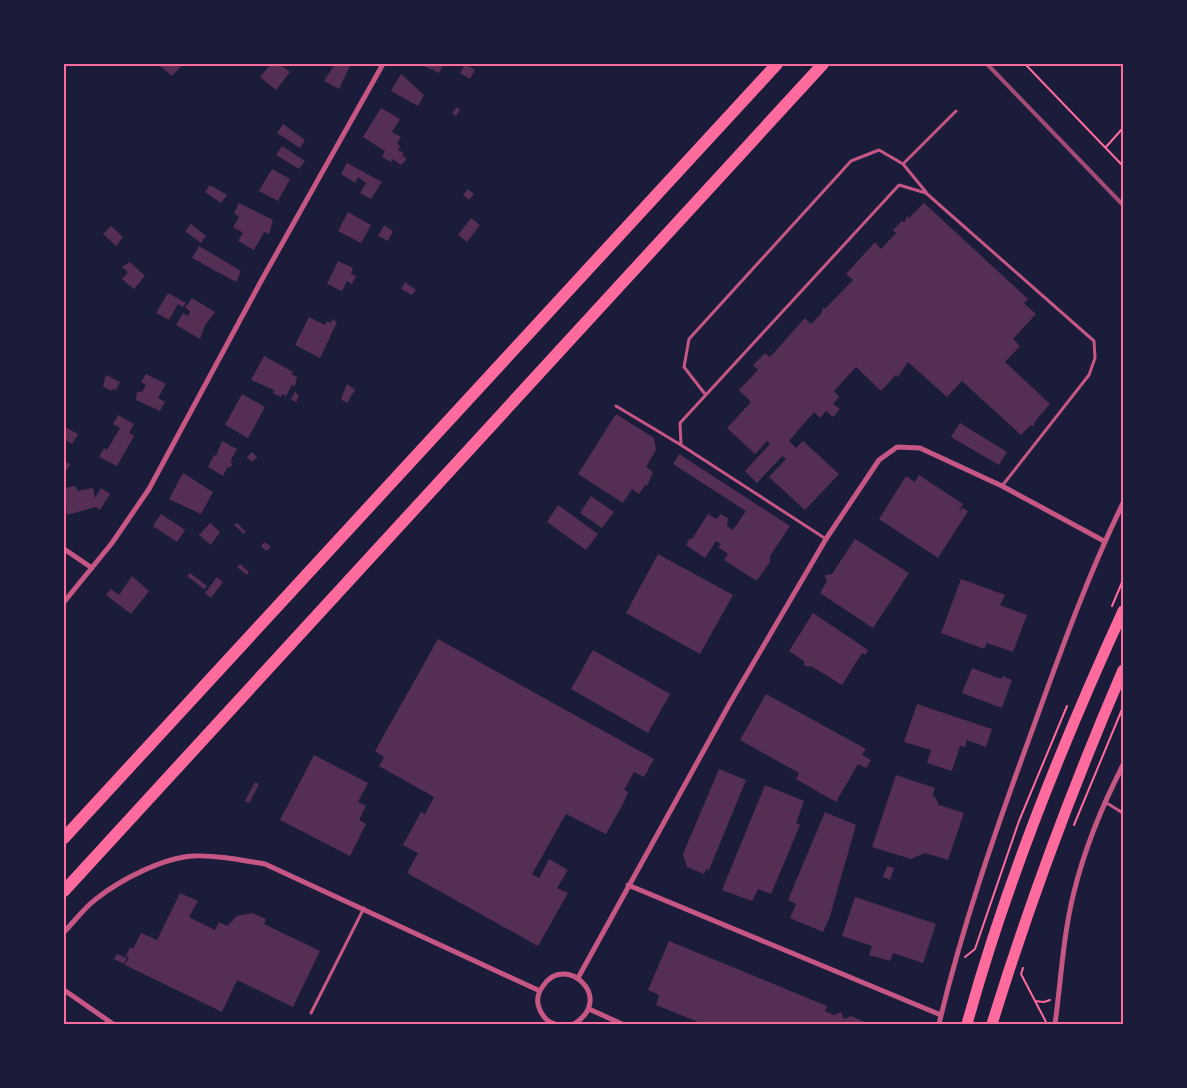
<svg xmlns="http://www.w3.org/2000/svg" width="1187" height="1088" font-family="'Noto Sans',sans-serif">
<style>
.building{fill:#542f53}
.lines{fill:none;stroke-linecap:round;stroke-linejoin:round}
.path{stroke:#ff6b9d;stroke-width:2}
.service{stroke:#c65784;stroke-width:3}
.minor{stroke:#c65784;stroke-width:5}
.trunk{stroke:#ff6b9d;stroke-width:11}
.motorway{stroke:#ff6b9d;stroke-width:12}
.rail{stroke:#a44b75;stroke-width:4}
.neatline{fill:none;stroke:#ff6b9d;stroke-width:2}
</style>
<rect width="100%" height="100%" fill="#1b1b3a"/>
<path class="building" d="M158,64H183L172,76Z
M271,64H280L290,72L276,90L260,77Z
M335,64H351L339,89L324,81Z
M420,64H444L439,73Z
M465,64L475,70L470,79L460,73Z
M401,74L424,95L418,106L391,91Z
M457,107L460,110L456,116L452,113Z
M381,108L400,119L392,132L401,137L397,143L400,146L398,150L404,153L402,155L407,159L401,165L393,159L391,162L382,157L385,151L363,137Z
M283,124L305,140L300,148L277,133Z
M282,146L305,161L299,169L276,155Z
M347,163L382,182L371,199L360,193L366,183L358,177L355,183L341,174Z
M272,169L290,179L278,201L259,191Z
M210,185L227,195L221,203L205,192Z
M468,189L474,194L469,200L463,195Z
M239,203L273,220L269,234L264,232L254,250L238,241L243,233L233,227L239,217L234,213Z
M924,203L1028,299L1024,303L1036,314L1013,339L1020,346L1005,362L1050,404L1036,420L1033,427L1031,425L1021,435L962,381L947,397L908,362L898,377L896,375L881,391L856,367L834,391L839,397L833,404L840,409L833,417L826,411L820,418L814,412L789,441L796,448L803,441L839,474L805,510L769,477L786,459L782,456L757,483L745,471L770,444L767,441L755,454L727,428L751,402L739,390L758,370L753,365L765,353L770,357L805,318L811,324L821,314L823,308L825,309L853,280L846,274L875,242L881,249L896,233L893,230L902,221L904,223L907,216L909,218Z
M348,212L371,225L361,243L338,231Z
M471,218L480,225L467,242L458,235Z
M191,224L206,236L201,243L185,231Z
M384,225L393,231L388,241L378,236Z
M111,226L123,237L116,246L103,234Z
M199,246L241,271L236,282L192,258Z
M338,261L353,268L351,274L356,276L352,284L347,281L342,291L327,284Z
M130,262L145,276L134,289L122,279L128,272L122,267Z
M405,282L416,290L412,295L401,289Z
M168,293L186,303L183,307L178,304L169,320L156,313Z
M192,298L215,312L205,325L200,339L176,325L183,313L188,316L190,311L185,308Z
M309,317L325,325L327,321L331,323L332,319L337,322L320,358L295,345Z
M264,356L293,372L291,374L297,377L295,386L292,385L286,396L282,394L281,397L273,393L274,390L251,380Z
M146,374L166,384L158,398L165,402L160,411L136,400L137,392H142L146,385L141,382Z
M106,375L120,382L116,390L113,389L112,391L103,387Z
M347,384L355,390L347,403L341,399Z
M295,392L299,395L296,402L291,399Z
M242,394L265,407L248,438L225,425Z
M616,414L654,438L656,450L646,467L653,472L647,486L645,485L639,494L632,489L623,503L578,474Z
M118,415L134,424L129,433L134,436L117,466L99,457L104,448L107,450L120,428L113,424Z
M960,423L1007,452L999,465L951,437Z
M65,427L78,434L72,444L64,439Z
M222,441L237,449L231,460L232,466L227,468L223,476L208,467L214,455L216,456Z
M252,452L257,457L252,462L247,457Z
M679,454L790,526L770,556V562L758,579L755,580L724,560L728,554L718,547L721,544L716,541L705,558L686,545L690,538L692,539L708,514L716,519L721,514L728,518L727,526L733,530L746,511L673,464Z
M64,461L70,464L68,469L64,471Z
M183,473L213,492L201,514L169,499Z
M919,475L963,504L959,510L963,508L968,511L938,558L879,519L906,476L915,482Z
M76,486L77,491L93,488L95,498L101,488L110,494L100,510L96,507L67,515L64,488Z
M591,496L614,512L602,528L580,513Z
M558,505L598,534L586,550L547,522Z
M161,514L185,530L177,542L153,526Z
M210,523L220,532L211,545L199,535Z
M237,523L246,532L244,534L234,525Z
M855,539L909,573L873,628L820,593L827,581L825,575L832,574Z
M265,542L271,547L266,551L261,546Z
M658,554L733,595L700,654L626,613Z
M240,564L249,572L247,575L237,567Z
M190,573L207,586L204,589L187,576Z
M132,576L149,591L131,614L106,595L111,589L119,595Z
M217,577L223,582L211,598L205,593Z
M961,579L1005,595L1000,605L1027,615L1013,652L987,643L984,649L941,633Z
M813,613L868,650L865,655L862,653L842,685L811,666L808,667L804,665V661L789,651Z
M438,639L654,759L644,777L634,772L624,790L628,792L624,802L606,834L566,814L532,874L539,878L549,859L568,870L557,888L568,893L538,946L407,873L418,853L403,845L421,812L425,814L434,797L379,766L384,757L375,751Z
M593,650L670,694L648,733L571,689Z
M972,668L1001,679L1003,676L1012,680L1002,708L962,693Z
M766,694L866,749L862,755L871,760L866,768L858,764L836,802L796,779L799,773L740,740Z
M917,704L992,729L986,747L967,740L965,747L960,746L952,771L927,763L931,750L904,742Z
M314,755L368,783L358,802L366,806L359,820L366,824L350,856L280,820Z
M719,769L746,780L709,870L706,869L704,874L687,867L683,854Z
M896,775L935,788L932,796L935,797L939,805L964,813L948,860L925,853L911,859L872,847Z
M255,782L259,784L249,803L245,801Z
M765,785L804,801L796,823L800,825L771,894L758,889L752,901L722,890Z
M825,812L856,825L830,916L823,932L790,918L796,904L788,900Z
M887,866L894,868L890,880L883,877Z
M180,893L198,901L189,917L215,930L219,922L227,926L237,916L252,913L266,919L264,924L320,951L293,1007L237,980L222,1012L125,965L129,957L126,956L130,947L133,949L141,933L157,940Z
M855,897L936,924L923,963L893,953L890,961L869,955L872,946L842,936Z
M669,941L827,1006L825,1011L834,1015L841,1012L844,1019L851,1016L870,1024H703L656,1005L659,995L648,990Z
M117,954L127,958L124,964L114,959Z"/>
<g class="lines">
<path class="path" d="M1025,64L1123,166
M1106,147L1123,128
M1112,606L1123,580
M1074,825L1123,707
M965,957L975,949L1019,821L1067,706
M1023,968L1021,974L1046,1022
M1035,1001L1044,1002L1050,1000"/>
<path class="service" d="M903,164L956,111
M705,394L684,367L689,339L851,161L879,150L903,164L926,192
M616,406L681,445L826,539
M681,445L680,423L899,185L926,193L1094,341L1095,358L1089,375L1002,486
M1105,802L1123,813
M311,1013L364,908"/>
<path class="minor" d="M64,549L92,568
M64,602L112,543L149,489L260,283L383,64
M628,885L941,1015
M64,932C74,922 84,908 96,899C120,880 162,858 193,856C217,855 241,860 265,864L540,991
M578,978L730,703L826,539L879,460L897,447L920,448L1002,486L1104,541
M64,990L113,1024
M589,1009L622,1024
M555,1024C546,1022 540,1013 538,1004C537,998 539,991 543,986C565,952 616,998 574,1024
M939,1024C962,927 995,832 1029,739C1058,659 1086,579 1123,503
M1055,1024C1061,981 1063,935 1074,892C1085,847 1102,806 1123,765"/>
<path class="trunk" d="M967,1024C1006,882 1062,744 1123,611
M992,1024C1029,904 1073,786 1123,670"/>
<path class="motorway" d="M64,838L777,64
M64,891L823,64"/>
<path class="rail" d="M987,64L1123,205"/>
</g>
<rect width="1187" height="1088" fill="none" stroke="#1b1b3a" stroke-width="130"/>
<rect x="65" y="65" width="1057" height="958" class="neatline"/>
</svg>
